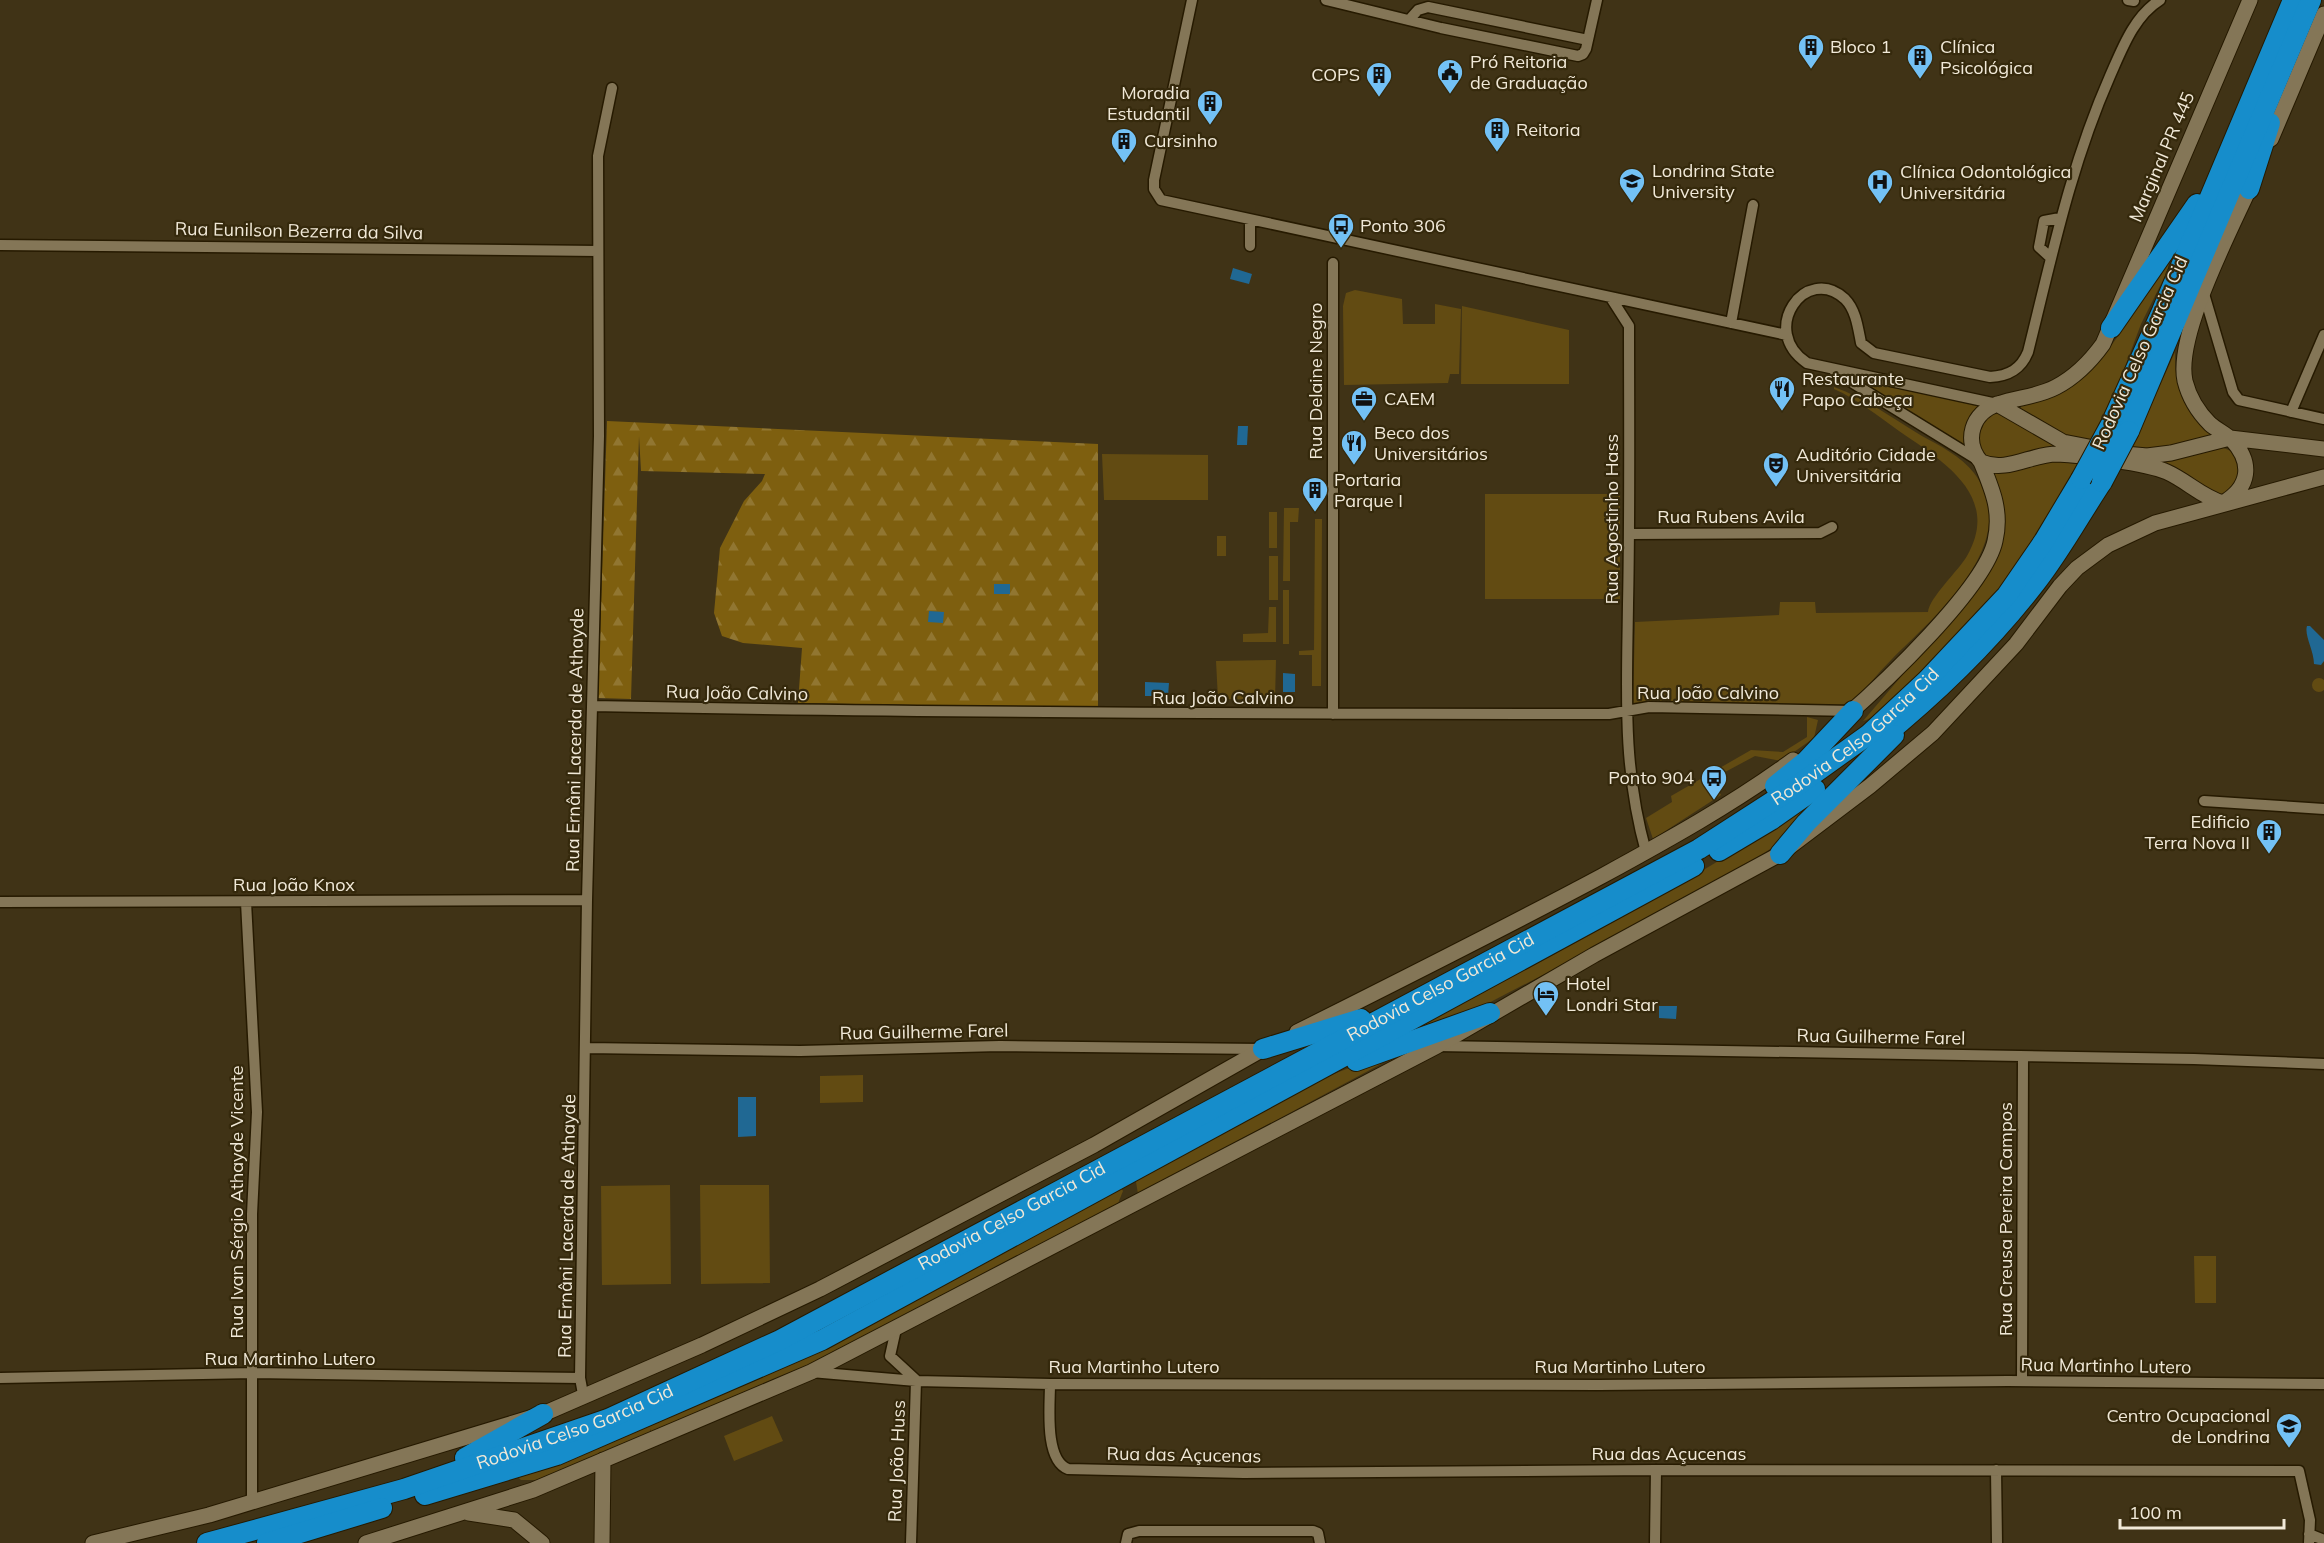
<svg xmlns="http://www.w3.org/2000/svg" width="2324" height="1543" font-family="Mulish,sans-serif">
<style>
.grass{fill:#624b12}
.forest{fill:url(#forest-firs)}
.water{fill:#206893}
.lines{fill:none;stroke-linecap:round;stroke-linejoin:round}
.street-casing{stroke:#261a00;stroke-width:13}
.secondary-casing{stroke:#261a00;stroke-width:17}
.highway-casing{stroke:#261a00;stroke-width:22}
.street{stroke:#847657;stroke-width:10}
.secondary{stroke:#847657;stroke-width:15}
.highway{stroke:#168dcb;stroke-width:20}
.highway-bridge-casing{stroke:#261a00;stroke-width:22;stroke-linecap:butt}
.highway-bridge{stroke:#168dcb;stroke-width:20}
.labels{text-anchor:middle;stroke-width:4.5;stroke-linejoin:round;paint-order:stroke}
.poi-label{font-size:18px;fill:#f1e9d8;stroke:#35290c;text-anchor:start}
.street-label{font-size:18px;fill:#f1e9d8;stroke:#35290c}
</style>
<defs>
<pattern id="forest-firs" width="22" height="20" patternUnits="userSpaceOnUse" patternTransform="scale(1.5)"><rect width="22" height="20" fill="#7e5f0f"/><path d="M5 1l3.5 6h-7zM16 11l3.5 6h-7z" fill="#917631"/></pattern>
</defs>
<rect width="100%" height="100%" fill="#403316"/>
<path class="grass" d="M2165,262L2169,263L2167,272L2141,324L2119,383L2089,443L2065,437L2021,410V406C2107,384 2119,327 2165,262Z
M1355,290L1402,299L1403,324H1435V304L1461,309L1459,374H1450L1448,383L1344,385L1343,306L1346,293Z
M1462,306L1569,330V384H1461Z
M2175,352C2174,403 2192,398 2212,435L2189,444L2131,450Z
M1857,378L1980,406L1967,446L1860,382Z
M1834,387C1865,398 1894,419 1922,436C1940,446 1961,456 1974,473C2025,541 1936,615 1892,659C1877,674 1864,691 1849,706L1633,703L1635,622L1779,615L1780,602H1815L1816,613L1928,612C1929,598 1959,570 1967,556C2002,495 1941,460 1899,431C1878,416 1857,399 1834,389Z
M2002,413L2061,447L2004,461L1984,455L1977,438C1982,424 1985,413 2002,413Z
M2221,447L2231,451L2240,463L2236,486L2218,496L2153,463Z
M1102,454L1208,455V500H1104Z
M2065,460L2078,463C2029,551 1969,642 1889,703C1881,709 1872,719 1863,721L1965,602L1994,560L1991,472H2006L2032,463Z
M1485,494H1620V599H1485Z
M1284,508H1299L1298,522H1290V581H1283Z
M1269,512H1277V548H1269Z
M1315,519H1322L1321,686H1312V655H1299V651L1314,650Z
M1217,536H1226V556H1217Z
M1269,556H1278V600H1269Z
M1283,590H1289V644H1283Z
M1269,607H1276V642H1243V634L1268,633Z
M1276,660L1275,700L1218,699L1216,661Z
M2312 685a7 7 0 1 1 14 0a7 7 0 1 1-14 0Z
M1807,717L1818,720L1814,738L1781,761L1755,756L1712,779L1721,795L1653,839L1646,818L1672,802L1671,796L1751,750L1783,752L1807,737Z
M1822,793L1781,842L1744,866L1637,926L1454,1021L1363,1057C1516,973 1680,894 1822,793Z
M1381,1064L1138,1194L1135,1176L1318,1080L1349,1068Z
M863,1075V1102L820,1103V1076Z
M670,1185L671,1284L602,1285L601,1186Z
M700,1185H769L770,1283L701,1284Z
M1120,1186L1123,1191L1117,1206L810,1364L652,1433L650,1429V1433L538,1480H521L514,1474L691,1402Z
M2194,1256H2216V1303H2195Z
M772,1416L783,1441L734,1461L724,1436Z"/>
<path class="forest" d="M607,421L1098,444V708L798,703L802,648L743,643L722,636L714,613L720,548L744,501L762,481L765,474L641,471L639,436L631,699L598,698Z"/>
<path class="water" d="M1233,268L1252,274L1249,284L1230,279Z
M1238,426H1248L1247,445H1237Z
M994,584H1010V594H994Z
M929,611L944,612L943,623L928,622Z
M2307,626H2310L2324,640V661L2321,665L2314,664C2314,651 2304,635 2307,626Z
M1283,673L1295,674V692H1283Z
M1145,682L1169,683L1168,696H1145Z
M1659,1006H1677L1676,1019L1659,1018Z
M738,1097H756V1136L738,1137Z"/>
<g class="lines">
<g class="street-casing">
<path id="street" d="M1192,0L1154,180V189L1161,200L1787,335
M1326,0L1441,28L1578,56L1583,54L1586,49L1597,0
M2128,0L2134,1
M1409,20L1418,10L1428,7L1588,40
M1250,221V246
M0,245L598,251
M2051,258L2039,247L2044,221L2060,218
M2204,294L2233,392L2239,400L2324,419
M1611,298L1629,326C1629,419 1630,511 1628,604C1627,691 1622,766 1646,852
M1731,323L1753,205
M1835,372L1978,460
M1997,404L1807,363C1758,330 1806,263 1845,299C1856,310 1858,328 1861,343L1874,353L1990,377C2009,376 2021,369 2028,352C2052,256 2070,167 2110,76C2122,49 2134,16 2160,0
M2291,412L2324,335
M1629,534L1820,533L1832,527
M592,706C931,713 1270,714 1609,714L1649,707L1853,711
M1333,714V263
M2204,801L2324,809
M0,902L587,900
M246,902L257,1112L252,1214V1502
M1437,1046L2194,1059L2324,1064
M586,1048L800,1051L1000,1046L1261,1049
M896,1329L890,1356L916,1380
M811,1372L916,1381L1050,1384L1599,1385L2008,1381L2324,1384
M0,1378L253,1373L580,1378
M2022,1381L2023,1057
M1050,1384C1050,1405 1044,1460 1068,1469L1244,1473L1656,1470L2299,1471L2310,1520L2309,1543
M583,1394L580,1378L587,900L599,436L598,156L612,88
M1996,1470L1997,1543
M2309,1534L2324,1540
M911,1543L916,1381
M1126,1543L1128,1534L1139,1531H1313L1318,1533L1320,1543
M1655,1543L1656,1470"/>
</g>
<g class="secondary-casing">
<path id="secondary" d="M2250,0L2103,344C2090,362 2075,377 2056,387C2037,397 2018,397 1998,404C1972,412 1963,441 1981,462C2007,473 2031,454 2057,454C2081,455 2147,463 2167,472C2187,481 2202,497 2223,503C2250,487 2253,463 2232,440C2226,434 2217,430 2210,424C2198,412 2189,397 2185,381C2175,334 2233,226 2253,180
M2271,139L2324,14
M1997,404L2063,442L2125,454L2147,456L2171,453L2230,438L2324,449
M1844,718C1882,685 1985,588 1995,541C2002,511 1992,489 1981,462
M1297,1032C1399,981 1501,930 1602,876C1668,840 1733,804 1793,760
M469,1513L514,1520L542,1543
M93,1543L209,1515L543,1414L702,1345L820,1289L1094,1145L1272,1044
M366,1543L533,1490L811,1372L1437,1046L1594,955L1780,854L1870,786L1933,733L2016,644L2060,586L2077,568L2108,545L2155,523L2324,477
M602,1543L603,1460"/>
</g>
<g class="highway-casing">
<g id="highway">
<path d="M2249,189L2270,123"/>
<path d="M2111,328L2197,204"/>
<path d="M2111,424L2162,311L2293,0"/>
<path d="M2129,431L2311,0"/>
<path d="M1879,740C1937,693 1991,641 2037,581C2061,550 2080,515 2102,482"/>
<path d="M1775,786L1806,761L1853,711"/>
<path d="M1719,851L1771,820L1815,789"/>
<path d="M1780,854L1806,823L1894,735"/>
<path d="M1263,1049L1361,1019"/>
<path d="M1356,1061L1490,1013"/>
<path d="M465,1458L543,1414"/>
<path d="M425,1495L557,1455L822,1340L1694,866"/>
<path id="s1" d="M207,1543L404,1489L608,1419L780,1340L1699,849L1798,785L1868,735L1927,680L2007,595L2044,541L2081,479"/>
<path d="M267,1543L382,1508"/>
</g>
</g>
<use href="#street" class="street"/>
<use href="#secondary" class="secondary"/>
<use href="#highway" class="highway"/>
<g class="highway-bridge-casing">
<path id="highway-bridge" d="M2081,479L2111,424
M2102,482L2129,431"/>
</g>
<use href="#highway-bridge" class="highway-bridge"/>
</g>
<defs>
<g id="building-pin" transform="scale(1.35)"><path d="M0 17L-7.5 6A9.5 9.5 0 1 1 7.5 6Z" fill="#73c1f5" stroke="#35290c"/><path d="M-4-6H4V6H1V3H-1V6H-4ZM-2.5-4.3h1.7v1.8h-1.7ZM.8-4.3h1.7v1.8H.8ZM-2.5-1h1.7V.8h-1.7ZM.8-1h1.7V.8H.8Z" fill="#111"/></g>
<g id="civic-pin" transform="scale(1.35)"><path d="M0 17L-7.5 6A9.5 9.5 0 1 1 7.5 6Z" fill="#73c1f5" stroke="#35290c"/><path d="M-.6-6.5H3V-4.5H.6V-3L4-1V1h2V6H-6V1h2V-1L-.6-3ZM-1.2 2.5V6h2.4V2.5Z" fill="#111"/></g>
<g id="university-pin" transform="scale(1.35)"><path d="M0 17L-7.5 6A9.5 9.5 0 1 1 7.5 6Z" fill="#73c1f5" stroke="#35290c"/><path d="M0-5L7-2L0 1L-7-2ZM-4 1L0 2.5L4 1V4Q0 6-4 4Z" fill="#111"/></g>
<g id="hospital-pin" transform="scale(1.35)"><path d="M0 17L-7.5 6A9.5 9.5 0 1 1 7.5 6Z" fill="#73c1f5" stroke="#35290c"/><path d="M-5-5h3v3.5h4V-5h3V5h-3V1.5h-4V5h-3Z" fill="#111"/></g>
<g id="bus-pin" transform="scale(1.35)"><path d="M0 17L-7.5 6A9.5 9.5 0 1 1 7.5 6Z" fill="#73c1f5" stroke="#35290c"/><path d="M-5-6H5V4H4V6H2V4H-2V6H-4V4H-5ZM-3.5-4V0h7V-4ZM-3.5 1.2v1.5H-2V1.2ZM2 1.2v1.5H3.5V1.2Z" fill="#111"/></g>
<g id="restaurant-pin" transform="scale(1.35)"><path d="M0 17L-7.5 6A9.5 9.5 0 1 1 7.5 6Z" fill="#73c1f5" stroke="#35290c"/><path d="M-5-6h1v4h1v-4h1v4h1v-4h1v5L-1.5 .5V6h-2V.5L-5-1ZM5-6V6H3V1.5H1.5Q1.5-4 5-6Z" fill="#111"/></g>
<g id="office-pin" transform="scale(1.35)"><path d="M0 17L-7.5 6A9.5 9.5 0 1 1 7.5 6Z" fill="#73c1f5" stroke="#35290c"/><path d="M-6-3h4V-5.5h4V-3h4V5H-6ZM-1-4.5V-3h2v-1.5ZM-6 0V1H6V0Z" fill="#111"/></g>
<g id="theatre-pin" transform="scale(1.35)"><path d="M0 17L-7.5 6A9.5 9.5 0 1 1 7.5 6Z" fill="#73c1f5" stroke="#35290c"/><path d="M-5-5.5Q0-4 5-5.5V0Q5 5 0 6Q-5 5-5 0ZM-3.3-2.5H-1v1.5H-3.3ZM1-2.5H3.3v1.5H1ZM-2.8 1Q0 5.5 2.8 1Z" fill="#111"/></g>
<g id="hotel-pin" transform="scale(1.35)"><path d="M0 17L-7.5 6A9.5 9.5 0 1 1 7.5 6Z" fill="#73c1f5" stroke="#35290c"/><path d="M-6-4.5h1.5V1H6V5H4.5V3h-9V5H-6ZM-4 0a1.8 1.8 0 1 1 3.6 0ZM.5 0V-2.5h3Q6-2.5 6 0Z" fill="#111"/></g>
<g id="school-pin" transform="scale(1.35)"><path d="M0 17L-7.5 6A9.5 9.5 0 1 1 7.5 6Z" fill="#73c1f5" stroke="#35290c"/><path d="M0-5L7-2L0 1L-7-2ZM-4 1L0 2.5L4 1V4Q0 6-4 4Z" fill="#111"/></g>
</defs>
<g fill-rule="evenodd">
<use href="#building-pin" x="1811" y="47"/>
<use href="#building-pin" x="1920" y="57"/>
<use href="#civic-pin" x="1450" y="72"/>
<use href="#building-pin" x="1379" y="75"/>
<use href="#building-pin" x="1210" y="103"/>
<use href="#building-pin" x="1497" y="130"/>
<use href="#building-pin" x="1124" y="141"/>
<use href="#university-pin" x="1632" y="181"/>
<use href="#hospital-pin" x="1880" y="182"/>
<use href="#bus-pin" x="1341" y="226"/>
<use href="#restaurant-pin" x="1782" y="389"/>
<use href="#office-pin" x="1364" y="399"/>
<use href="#restaurant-pin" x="1354" y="443"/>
<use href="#theatre-pin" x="1776" y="465"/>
<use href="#building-pin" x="1315" y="490"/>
<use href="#bus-pin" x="1714" y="778"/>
<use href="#building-pin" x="2269" y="832"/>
<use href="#hotel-pin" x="1546" y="994"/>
<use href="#school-pin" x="2289" y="1426"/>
</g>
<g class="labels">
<g class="poi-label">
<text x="1830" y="53">Bloco 1</text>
<text x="1940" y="53">Clínica<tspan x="1940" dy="21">Psicológica</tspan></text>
<text x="1470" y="68">Pró Reitoria<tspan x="1470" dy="21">de Graduação</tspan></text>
<text x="1360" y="81" text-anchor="end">COPS</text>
<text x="1190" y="99" text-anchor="end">Moradia<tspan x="1190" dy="21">Estudantil</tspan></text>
<text x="1516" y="136">Reitoria</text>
<text x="1144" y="147">Cursinho</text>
<text x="1652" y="177">Londrina State<tspan x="1652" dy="21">University</tspan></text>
<text x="1900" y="178">Clínica Odontológica<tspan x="1900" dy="21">Universitária</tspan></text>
<text x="1360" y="232">Ponto 306</text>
<text x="1802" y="385">Restaurante<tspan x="1802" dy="21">Papo Cabeça</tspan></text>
<text x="1384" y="405">CAEM</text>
<text x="1374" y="439">Beco dos<tspan x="1374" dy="21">Universitários</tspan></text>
<text x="1796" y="461">Auditório Cidade<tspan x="1796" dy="21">Universitária</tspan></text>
<text x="1334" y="486">Portaria<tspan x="1334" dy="21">Parque I</tspan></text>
<text x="1694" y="784" text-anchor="end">Ponto 904</text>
<text x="2250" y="828" text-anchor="end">Edificio<tspan x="2250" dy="21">Terra Nova II</tspan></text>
<text x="1566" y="990">Hotel<tspan x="1566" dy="21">Londri Star</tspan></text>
<text x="2270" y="1422" text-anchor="end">Centro Ocupacional<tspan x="2270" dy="21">de Londrina</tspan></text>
</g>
<g class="street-label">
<text transform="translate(2162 157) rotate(-67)" y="6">Marginal PR 445</text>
<text transform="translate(299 231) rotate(1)" y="6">Rua Eunilson Bezerra da Silva</text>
<text transform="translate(2140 353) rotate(-66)" y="6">Rodovia Celso Garcia Cid</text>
<text transform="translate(1316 381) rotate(-90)" y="6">Rua Delaine Negro</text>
<text x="1731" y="523">Rua Rubens Avila</text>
<text transform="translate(1612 519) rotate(-90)" y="6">Rua Agostinho Hass</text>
<text transform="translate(737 693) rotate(1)" y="6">Rua João Calvino</text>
<text x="1708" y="699">Rua João Calvino</text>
<text x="1223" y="704">Rua João Calvino</text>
<text dy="6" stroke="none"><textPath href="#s1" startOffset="1844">Rodovia Celso Garcia Cid</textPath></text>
<text transform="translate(575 740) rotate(-89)" y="6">Rua Ernâni Lacerda de Athayde</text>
<text x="294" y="891">Rua João Knox</text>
<text dy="6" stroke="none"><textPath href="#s1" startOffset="1358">Rodovia Celso Garcia Cid</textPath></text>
<text transform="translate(924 1032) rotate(-1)" y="6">Rua Guilherme Farel</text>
<text transform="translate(1881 1037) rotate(1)" y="6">Rua Guilherme Farel</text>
<text transform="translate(237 1202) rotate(-90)" y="6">Rua Ivan Sérgio Athayde Vicente</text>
<text dy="6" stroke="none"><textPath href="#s1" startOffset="872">Rodovia Celso Garcia Cid</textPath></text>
<text transform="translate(2006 1219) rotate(-90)" y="6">Rua Creusa Pereira Campos</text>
<text transform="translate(567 1226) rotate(-89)" y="6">Rua Ernâni Lacerda de Athayde</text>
<text x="290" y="1365">Rua Martinho Lutero</text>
<text transform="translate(2106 1366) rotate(1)" y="6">Rua Martinho Lutero</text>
<text x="1134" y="1373">Rua Martinho Lutero</text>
<text x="1620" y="1373">Rua Martinho Lutero</text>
<text dy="6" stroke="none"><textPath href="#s1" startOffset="386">Rodovia Celso Garcia Cid</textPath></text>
<text x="1669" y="1460">Rua das Açucenas</text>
<text transform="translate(1184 1455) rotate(1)" y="6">Rua das Açucenas</text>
<text transform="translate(897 1461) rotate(-88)" y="6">Rua João Huss</text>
</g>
</g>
<path d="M2120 1519v9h164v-9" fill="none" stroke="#f1e9d8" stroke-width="3"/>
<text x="2129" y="1519" font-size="18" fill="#f1e9d8" stroke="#35290c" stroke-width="4.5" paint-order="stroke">100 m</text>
</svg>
